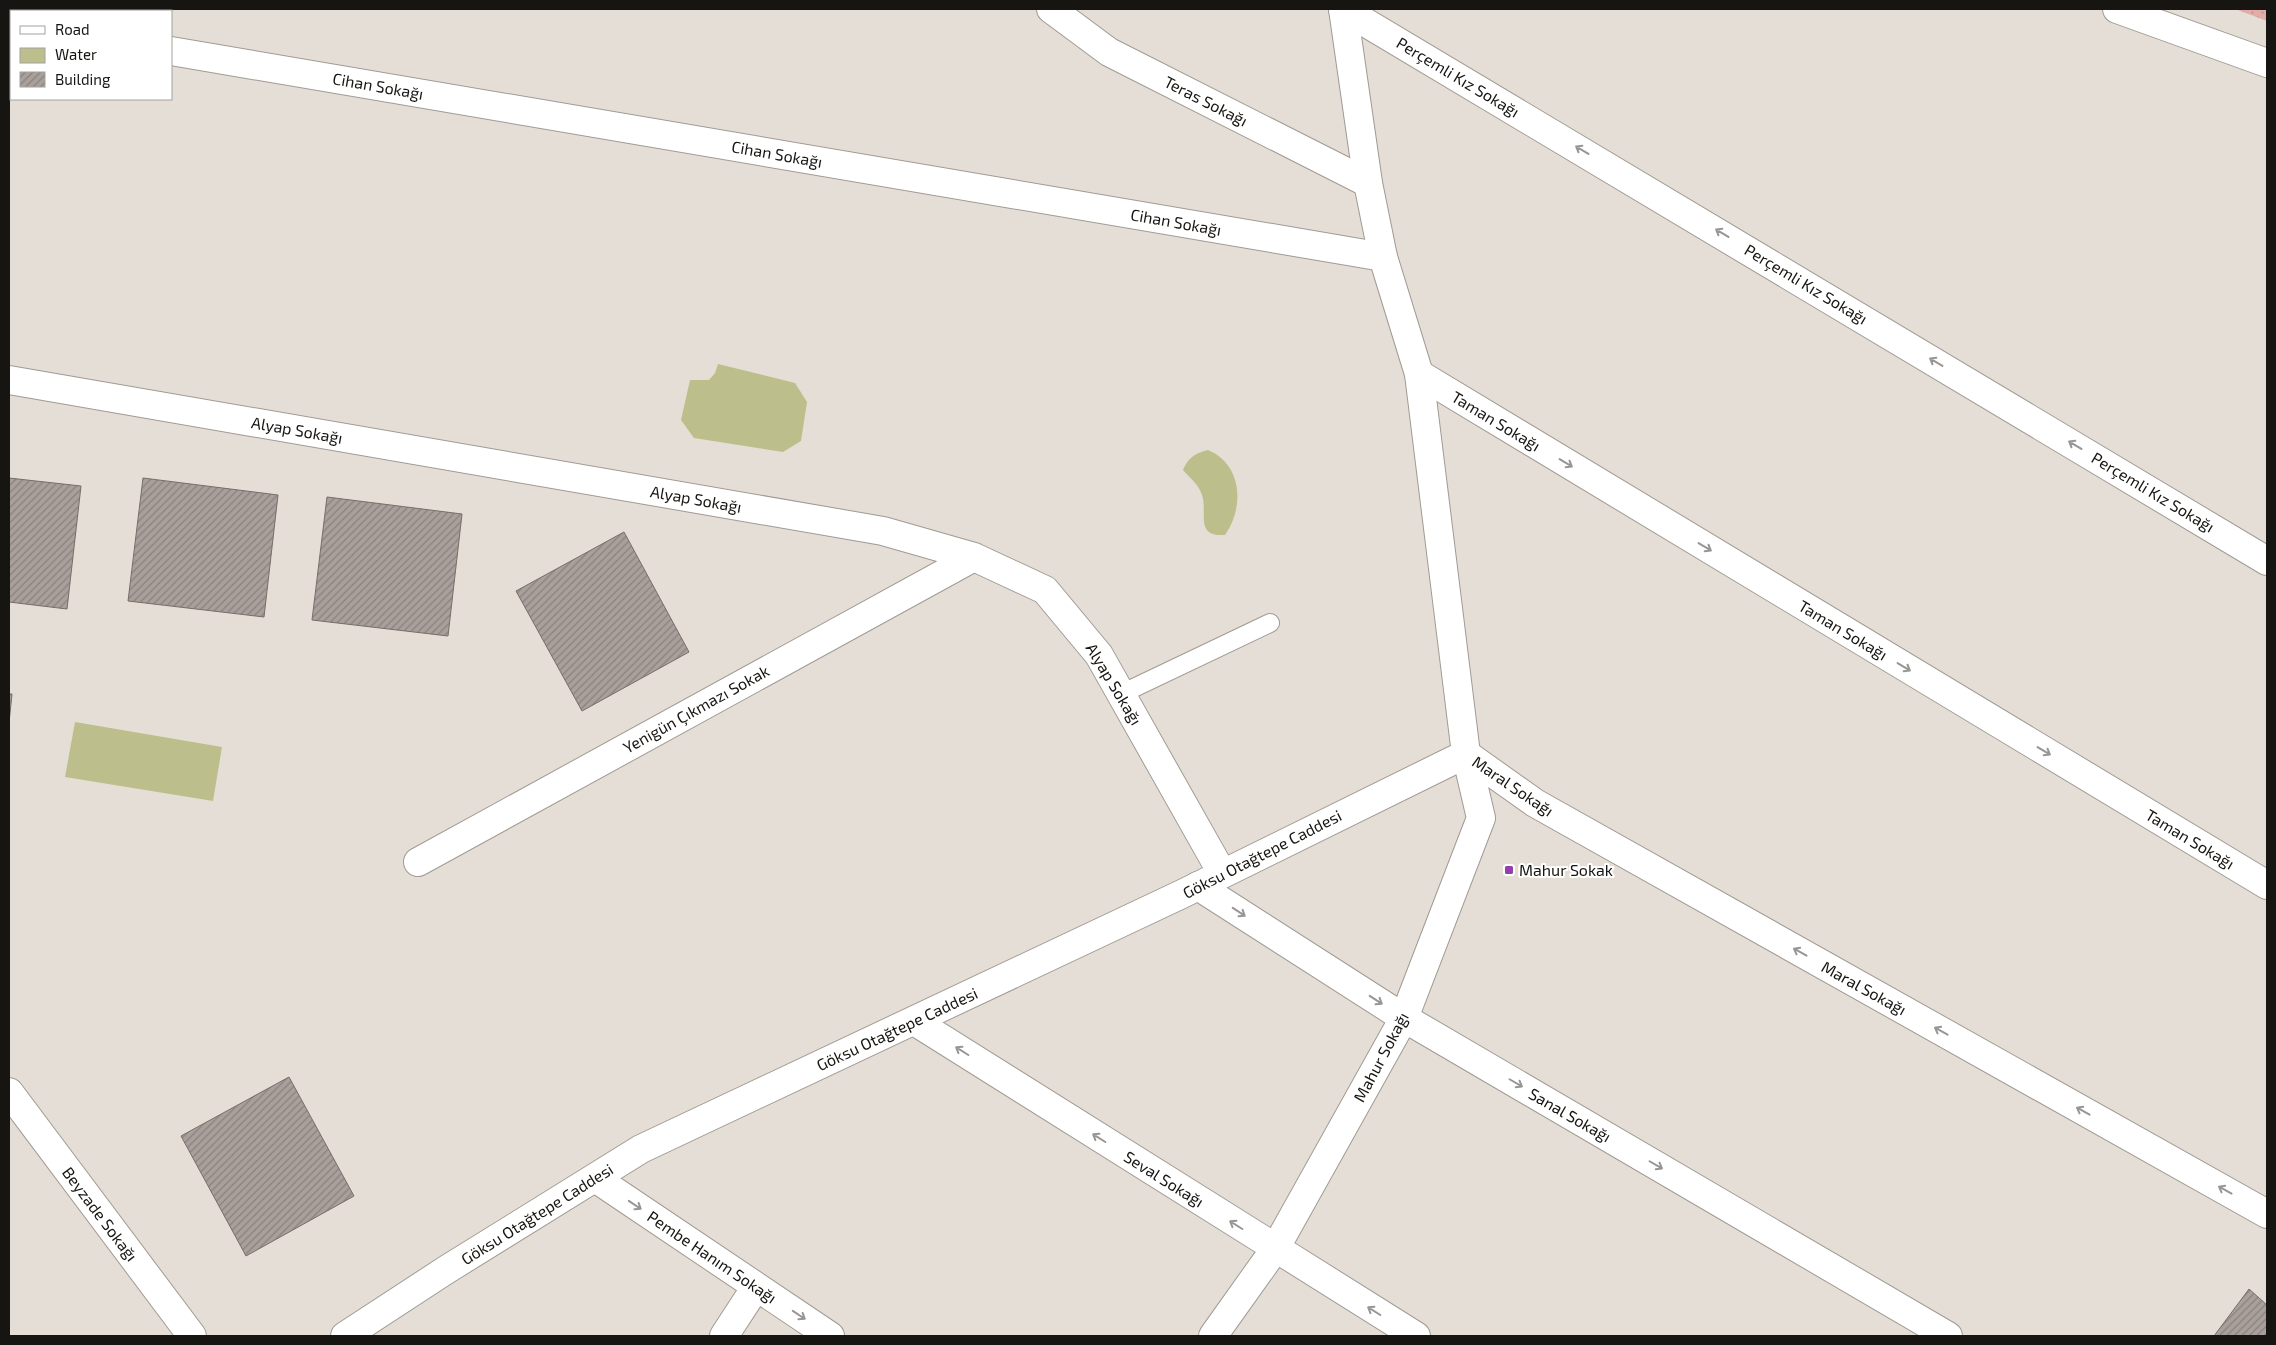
<svg xmlns="http://www.w3.org/2000/svg" width="2276" height="1345" font-family="'Exo 2',sans-serif">
<style>
.park{fill:url(#park-dots)}
.water{fill:#bcbf8b}
.building{fill:url(#building-hatch);stroke:#766d69}
.lines{fill:none;stroke-linecap:round;stroke-linejoin:round}
.service-casing{stroke:#a19a93;stroke-width:20}
.minor-casing{stroke:#a19a93;stroke-width:30}
.tertiary-casing{stroke:#a19a93;stroke-width:30}
.service{stroke:#fff;stroke-width:18}
.minor{stroke:#fff;stroke-width:28}
.tertiary{stroke:#fff;stroke-width:28}
.oneway{stroke:#979694}
.poi-dot{fill:#953eab;stroke:#fff;stroke-width:2}
.labels{text-anchor:middle;stroke-width:4;stroke-linejoin:round;paint-order:stroke}
.street-label{font-size:16px;fill:#171512;stroke:#fff}
.poi-label{font-size:16px;fill:#171512;stroke:#fff;text-anchor:start}
</style>
<defs>
<pattern id="park-dots" width="8" height="8" patternUnits="userSpaceOnUse" patternTransform="scale(1.25)"><rect width="8" height="8" fill="#e2ada9"/><path d="M2 2h.1M6 6h.1" fill="none" stroke="#c19490" stroke-width="1.8" stroke-linecap="round"/></pattern>
<pattern id="building-hatch" width="6" height="6" patternUnits="userSpaceOnUse" patternTransform="scale(1.25)"><rect width="6" height="6" fill="#a9a09b"/><path d="M-1 1l2-2M0 6l6-6M5 7l2-2" fill="none" stroke="#89817d"/></pattern>
</defs>
<rect width="100%" height="100%" fill="#e5ded6"/>
<path class="park" d="M2235,9H2267V21Z"/>
<path class="water" d="M718,364L795,383L807,402L801,441L783,452L694,438L681,420L690,380H709L715,373Z
M1208,450C1242,464 1245,507 1225,535C1194,537 1208,512 1202,495C1199,485 1190,478 1183,470C1188,458 1195,453 1208,450Z
M75,722L222,747L213,801L65,777Z"/>
<path class="building" d="M9,478L81,486L67,609L9,602Z
M143,478L278,495L264,617L128,601Z
M327,497L462,514L448,636L312,620Z
M624,532L689,652L582,711L516,591Z
M9,694H12L9,723Z
M289,1077L354,1196L246,1256L181,1136Z
M2249,1289L2267,1305V1336H2214Z"/>
<g class="lines">
<g class="service-casing">
<path id="service" d="M1121,694L1270,623"/>
</g>
<g class="minor-casing">
<path id="minor" d="M1051,9L1109,52L1368,183
M1343,9L2267,561
M9,23H11
M171,51L1383,257
M1419,374L2267,885
M9,380L883,531L974,557L1045,590L1099,655L1222,873
M1466,754L1535,803L2267,1214
M418,862L974,557
M1198,886L1404,1018L1948,1336
M914,1021L1416,1336
M9,1092L192,1336
M724,1336L756,1287
M1213,1336L1275,1249L1404,1018L1481,818L1466,754"/>
</g>
<g class="tertiary-casing">
<path id="tertiary" d="M2117,9L2267,63
M595,1178L830,1336
M345,1336L446,1270L641,1149L1182,894L1466,754L1419,374L1383,257L1368,183L1343,9"/>
</g>
<use href="#service" class="service"/>
<use href="#minor" class="minor"/>
<use href="#tertiary" class="tertiary"/>
</g>
<defs><path id="oneway-shaft" d="M-6 0H5M1.5-3L5.5 0L1.5 3" fill="none" stroke-width="1.6" stroke-linecap="round" stroke-linejoin="round" transform="scale(1.25)"/></defs>
<g class="oneway">
<use href="#oneway-shaft" transform="translate(1582 150) rotate(-149)"/>
<use href="#oneway-shaft" transform="translate(1722 233) rotate(-149)"/>
<use href="#oneway-shaft" transform="translate(1936 362) rotate(-149)"/>
<use href="#oneway-shaft" transform="translate(2075 445) rotate(-149)"/>
<use href="#oneway-shaft" transform="translate(1566 463) rotate(31)"/>
<use href="#oneway-shaft" transform="translate(1705 547) rotate(31)"/>
<use href="#oneway-shaft" transform="translate(1904 667) rotate(31)"/>
<use href="#oneway-shaft" transform="translate(2044 751) rotate(31)"/>
<use href="#oneway-shaft" transform="translate(1239 912) rotate(33)"/>
<use href="#oneway-shaft" transform="translate(1800 952) rotate(-151)"/>
<use href="#oneway-shaft" transform="translate(1376 1000) rotate(33)"/>
<use href="#oneway-shaft" transform="translate(1941 1031) rotate(-151)"/>
<use href="#oneway-shaft" transform="translate(962 1051) rotate(-148)"/>
<use href="#oneway-shaft" transform="translate(1516 1083) rotate(30)"/>
<use href="#oneway-shaft" transform="translate(2083 1111) rotate(-151)"/>
<use href="#oneway-shaft" transform="translate(1099 1138) rotate(-148)"/>
<use href="#oneway-shaft" transform="translate(1656 1165) rotate(30)"/>
<use href="#oneway-shaft" transform="translate(2225 1190) rotate(-151)"/>
<use href="#oneway-shaft" transform="translate(635 1205) rotate(34)"/>
<use href="#oneway-shaft" transform="translate(1236 1225) rotate(-148)"/>
<use href="#oneway-shaft" transform="translate(1374 1311) rotate(-148)"/>
<use href="#oneway-shaft" transform="translate(799 1315) rotate(34)"/>
</g>
<rect class="poi-dot" x="1504" y="865" width="10" height="10" rx="2.5"/>
<g class="labels">
<g class="street-label">
<text transform="translate(1458 77) rotate(31)" y="6">Perçemli Kız Sokağı</text>
<text transform="translate(378 86) rotate(10)" y="6">Cihan Sokağı</text>
<text transform="translate(1206 101) rotate(27)" y="6">Teras Sokağı</text>
<text transform="translate(777 154) rotate(10)" y="6">Cihan Sokağı</text>
<text transform="translate(1176 222) rotate(10)" y="6">Cihan Sokağı</text>
<text transform="translate(1806 284) rotate(31)" y="6">Perçemli Kız Sokağı</text>
<text transform="translate(1496 421) rotate(31)" y="6">Taman Sokağı</text>
<text transform="translate(297 430) rotate(10)" y="6">Alyap Sokağı</text>
<text transform="translate(2153 492) rotate(31)" y="6">Perçemli Kız Sokağı</text>
<text transform="translate(696 499) rotate(10)" y="6">Alyap Sokağı</text>
<text transform="translate(1843 630) rotate(31)" y="6">Taman Sokağı</text>
<text transform="translate(1114 684) rotate(59)" y="6">Alyap Sokağı</text>
<text transform="translate(696 709) rotate(-29)" y="6">Yenigün Çıkmazı Sokak</text>
<text transform="translate(1513 786) rotate(34)" y="6">Maral Sokağı</text>
<text transform="translate(2190 839) rotate(31)" y="6">Taman Sokağı</text>
<text transform="translate(1262 854) rotate(-27)" y="6">Göksu Otağtepe Caddesi</text>
<text transform="translate(1864 988) rotate(29)" y="6">Maral Sokağı</text>
<text transform="translate(897 1029) rotate(-25)" y="6">Göksu Otağtepe Caddesi</text>
<text transform="translate(1381 1057) rotate(-62)" y="6">Mahur Sokağı</text>
<text transform="translate(1570 1115) rotate(30)" y="6">Sanal Sokağı</text>
<text transform="translate(1164 1179) rotate(32)" y="6">Seval Sokağı</text>
<text transform="translate(100 1214) rotate(53)" y="6">Beyzade Sokağı</text>
<text transform="translate(537 1214) rotate(-32)" y="6">Göksu Otağtepe Caddesi</text>
<text transform="translate(712 1257) rotate(34)" y="6">Pembe Hanım Sokağı</text>
</g>
<g class="poi-label">
<text x="1519" y="876">Mahur Sokak</text>
</g>
</g>
<rect width="2276" height="1345" fill="none" stroke="#171512" stroke-width="20"/>
<rect x="10" y="10" width="162" height="90" fill="#ffffff" stroke="#a2a1a0"/>
<rect x="20" y="26" width="25" height="8" fill="#ffffff" stroke="#a2a1a0"/>
<text x="55" y="35" font-size="15" fill="#171512">Road</text>
<rect x="20" y="48" width="25" height="15" fill="#bcbf8b" stroke="#a2a1a0"/>
<text x="55" y="60" font-size="15" fill="#171512">Water</text>
<rect x="20" y="72" width="25" height="15" fill="url(#building-hatch)" stroke="#a2a1a0"/>
<text x="55" y="85" font-size="15" fill="#171512">Building</text>
</svg>
